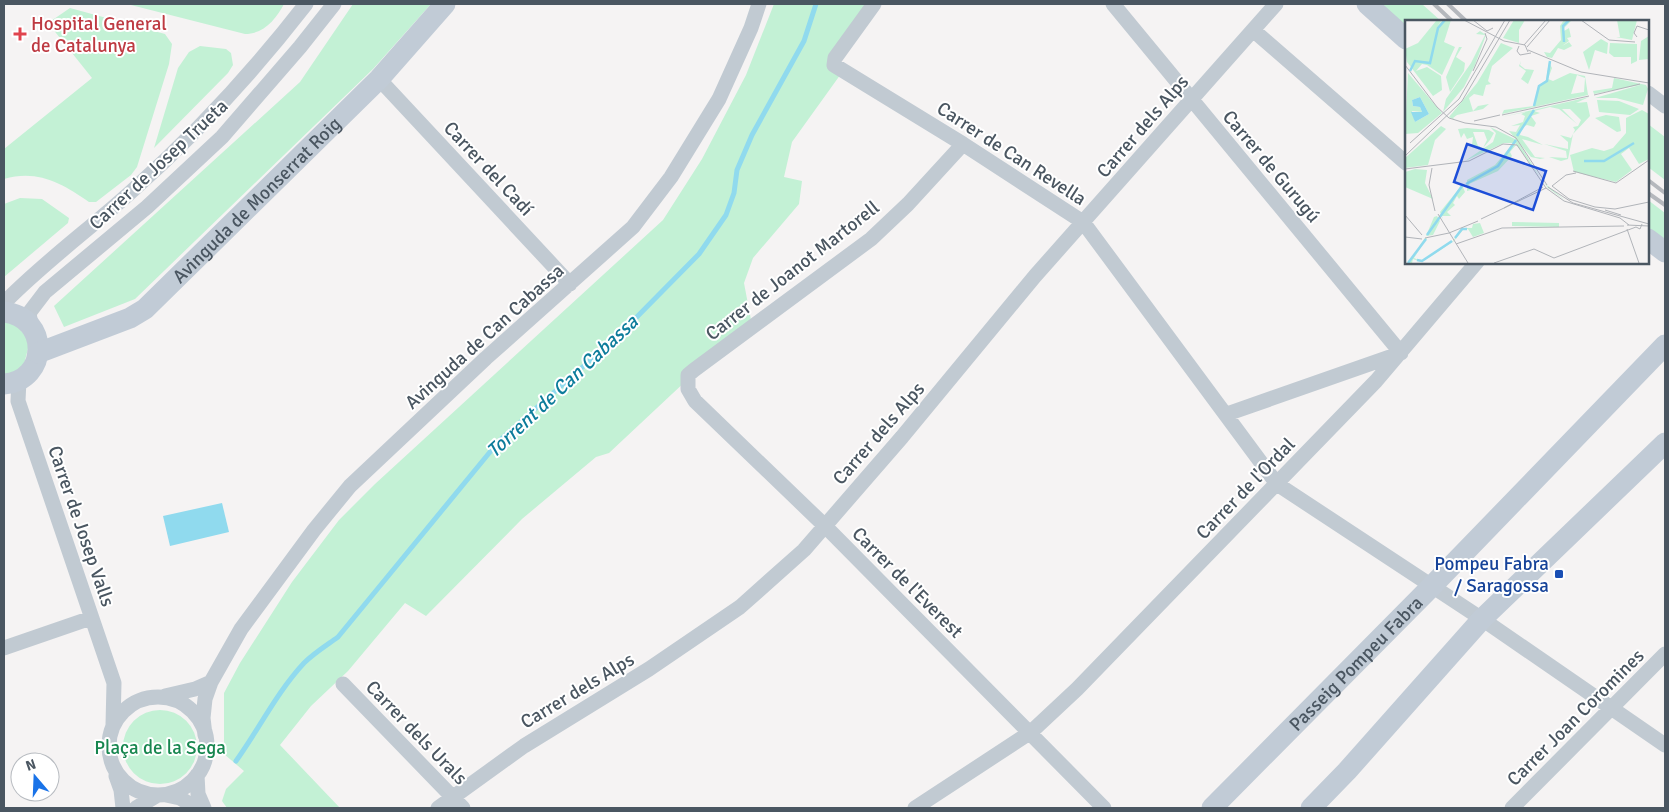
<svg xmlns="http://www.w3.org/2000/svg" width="1669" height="812" font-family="Signika,sans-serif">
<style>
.green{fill:#c3f1d5}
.water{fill:#90daee}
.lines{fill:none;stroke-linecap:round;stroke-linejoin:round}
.stream{stroke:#90daee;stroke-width:5}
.street{stroke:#c1cad2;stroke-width:15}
.secondary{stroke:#c1cbd6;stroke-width:21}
.rail{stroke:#b5b8bd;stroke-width:4}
.health-dot{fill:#e0444e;stroke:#fff;stroke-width:2}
.transit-dot{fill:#1a4fb4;stroke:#fff;stroke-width:2}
.labels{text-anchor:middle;stroke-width:4;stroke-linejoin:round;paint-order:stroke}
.health-label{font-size:19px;fill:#be3a42;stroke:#fff;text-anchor:start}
.street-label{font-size:19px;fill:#4a5661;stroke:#fff}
.transit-label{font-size:19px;fill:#164399;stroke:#fff;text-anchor:end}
.park-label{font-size:19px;fill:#17864f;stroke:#fff}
.water-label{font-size:20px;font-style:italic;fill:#0c7c9b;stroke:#fff}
.inset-river{fill:none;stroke:#90daee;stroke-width:2.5}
.inset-road{fill:none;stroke:#b1b4b9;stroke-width:1}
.view{fill:#1d4ed8;fill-opacity:0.15;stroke:#1d4ed8;stroke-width:2.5}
.inset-edge{fill:none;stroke:#4a5661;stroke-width:2.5}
</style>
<rect width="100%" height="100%" fill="#f5f3f3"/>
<path class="green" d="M127,4H284C276,19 264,34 245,34Z
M353,4H431L373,69L135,299L64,327L54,306L300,82Z
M774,4H874L836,58L843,71L792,142L784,177L802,181L799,204L753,258L744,283L751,320L609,453L596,457L522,519L426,616L405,603L348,671L311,706L280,745L340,808H227L222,801L226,789L244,771L224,754V693L240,663L292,582L339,520L375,484L663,220L702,159L746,75Z
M1379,4H1422L1441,21H1406V30Z
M70,8L165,34L172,44L169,64L137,167L131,175L96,202H89C62,183 37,169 4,179V149L92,78L48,23Z
M200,46L226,49L231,53L233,65L228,73L154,148L178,68L189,52Z
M1648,124L1665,137V180L1648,167Z
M20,198L42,199L69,218L68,223L4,277V204Z
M1648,200L1665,213V242L1648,230Z
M4,319L12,320L30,341L23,368L4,376Z
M123 747a37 37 0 1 1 74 0a37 37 0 1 1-74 0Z"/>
<path class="water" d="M222,503L229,532L170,546L163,516Z"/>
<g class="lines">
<path class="stream" d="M236,761C259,729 277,692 304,663C314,653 327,645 338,637L499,441L621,333L699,254L726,215L734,193L737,170L752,135L804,41L816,4"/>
<path class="street" d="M874,4L835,58L834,65L963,144L1083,222L1277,484L1482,619L1665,745
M1113,4L1401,353L1227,414
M1253,30L1406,163
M379,79L570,284
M1648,93L1665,106
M963,144L908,204L871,239L694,370L688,375V389L695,401L825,526L1104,808
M4,303C44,262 90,229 133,190C196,134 254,71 306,4
M31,325L29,313L45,292L147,207L222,137L300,47L334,4
M19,380L18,401L114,683L113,725
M4,648L91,618
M343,684L463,808
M165,696L195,689L211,682
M109 746a49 49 0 1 1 98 0a49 49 0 1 1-98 0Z
M205,735L203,718L205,699L211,682L241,629L314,530L350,486L486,358L633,227L671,177L719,99L751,28L759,4
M197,775L198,794L204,808
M116,776L121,790L123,808
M166,795L180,798L196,808
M136,808L156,796
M438,808L524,746L649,669L740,607L804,550L902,437L1035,276L1276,4
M915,808L1031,732L1077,689L1376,381L1477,262
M1512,808L1665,654"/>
<g class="secondary">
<path d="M1367,4L1406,39"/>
<path d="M1648,239L1665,252"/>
<path d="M4,312C50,317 49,381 4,384"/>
<path id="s1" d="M38,353L130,318L145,309L379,79L445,4"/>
<path id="s2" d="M1212,808L1431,587L1665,345"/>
<path d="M1311,808L1347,771L1482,619L1665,443"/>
</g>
<path class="rail" d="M1434,4L1452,21
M1448,4L1466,21
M1648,180L1665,193
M1648,193L1665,205"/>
</g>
<path class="health-dot" d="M17.5 26.5h5v5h5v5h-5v5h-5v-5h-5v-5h5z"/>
<rect class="transit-dot" x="1554" y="569" width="10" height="10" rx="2.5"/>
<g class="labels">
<g class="health-label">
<text x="31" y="30">Hospital General<tspan x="31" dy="22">de Catalunya</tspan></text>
</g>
<g class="street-label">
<text transform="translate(1142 126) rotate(-49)" y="7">Carrer dels Alps</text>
<text transform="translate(1012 153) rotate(33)" y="7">Carrer de Can Revella</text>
<text transform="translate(158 164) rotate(-43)" y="7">Carrer de Josep Trueta</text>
<text transform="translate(1272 166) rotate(50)" y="7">Carrer de Gurugú</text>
<text transform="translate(489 168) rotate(47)" y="7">Carrer del Cadí</text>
<text dy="7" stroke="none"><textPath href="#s1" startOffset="272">Avinguda de Monserrat Roig</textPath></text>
<text transform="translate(792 270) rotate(-38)" y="7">Carrer de Joanot Martorell</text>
<text transform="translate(484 336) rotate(-42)" y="7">Avinguda de Can Cabassa</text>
<text transform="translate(878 433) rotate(-49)" y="7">Carrer dels Alps</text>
<text transform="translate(1245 488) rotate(-46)" y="7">Carrer de l'Ordal</text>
<text transform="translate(82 526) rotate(71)" y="7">Carrer de Josep Valls</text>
<text transform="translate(908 582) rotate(45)" y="7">Carrer de l'Everest</text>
<text dy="7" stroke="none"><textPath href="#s2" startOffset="204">Passeig Pompeu Fabra</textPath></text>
<text transform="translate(577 690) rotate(-31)" y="7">Carrer dels Alps</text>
<text transform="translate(1575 717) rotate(-45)" y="7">Carrer Joan Coromines</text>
<text transform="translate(417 732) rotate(46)" y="7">Carrer dels Urals</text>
</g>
<g class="transit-label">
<text x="1549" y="570">Pompeu Fabra<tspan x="1549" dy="22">/ Saragossa</tspan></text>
</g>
<g class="park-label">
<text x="160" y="754">Plaça de la Sega</text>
</g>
<g class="water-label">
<text transform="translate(562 386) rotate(-43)" y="7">Torrent de Can Cabassa</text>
</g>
</g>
<g transform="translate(1405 20)">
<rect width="244" height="244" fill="#f5f3f3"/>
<path d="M37,0L33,5L38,0H46L39,22L50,27L37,55L22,45L17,44L11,51L22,47L36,56L37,70L28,76L2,42L0,29L13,23L31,1ZM109,0H120L114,10V23L98,18ZM159,0H167L159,8V11L164,8L166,17L162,18L164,21L157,26L164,22L167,26L159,30L153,28L147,38L142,37L139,32L145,33L156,20L155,6ZM212,0H232L227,20L211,17H215ZM75,11L81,15L70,45L59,67L38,92L41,79L66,43L80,15L71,14ZM244,16V39L234,40L236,21ZM196,19L203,23L202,34L190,30L184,50L178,32ZM96,23L108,28L87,46L83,61L86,64L81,65L78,76L69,74L64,78L68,91L73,86L84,84L78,89L52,95L48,98L50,100L44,97L72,63ZM205,23L232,24V41L226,44V37H209L204,33ZM54,27H57L51,37L60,43L59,51L45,72L41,57ZM116,41L115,45L120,49L129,50L123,64L116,59L121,51L114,46ZM144,42L147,48L143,59L148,61L165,53L180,56L183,75L97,94L99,90L129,86L133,66L141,60ZM172,55L180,58L179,72L166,74ZM3,53L37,93L13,113L0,114ZM15,77L24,94L10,102L7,91L17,92L15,87L8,86L7,80ZM209,58L241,65L243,69L238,85L211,78H190L235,65L189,74L188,71L207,68ZM184,77L171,83L182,82L185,96L168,114L163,139L156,141L144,137L162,138L161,131L139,124L163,129V122L155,115L166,118L170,110L168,107L173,106L176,100L165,89H157L172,104L154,89L145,87L129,91L135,93L126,96L131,103L129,107L122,105L116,108L115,115L123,117L138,125L117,119L130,137L140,138L135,139L126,137L104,111L111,112L115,105L106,106L118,102L120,96L116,94L121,92L97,97ZM192,80L214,81L234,89L225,95L194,92ZM237,90L244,94V139L234,144L224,128L216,134L227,150L211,162L169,152L165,135L187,128L199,131L208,128L221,113V98ZM201,95L214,97L216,111L212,112L190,98ZM36,106L41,109L30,120L23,145L0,148V138ZM85,107L112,120L138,162L161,181L143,168L110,123H99L60,141L88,122L91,113ZM62,108L84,110L89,113L85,120L78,128L82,120L79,112H68L73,126H75L74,130L67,125L68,117L62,119L59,113L56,118L53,109ZM111,125L105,132L107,136L93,151L64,164L66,170L62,171V160L90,145L106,126ZM10,149L22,150L20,163L28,179L0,167V152ZM57,165L60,172L54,179L52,176L48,183L50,185L42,192L46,196H37L38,200L35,192ZM32,196L35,201L28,215L21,216L29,197ZM107,202L154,203V207L107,206ZM75,203L79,213L68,217L63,209L58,210L49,221L25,237L16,242L8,239L7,243H2L11,234L15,225L20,218H22L9,238L16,241L48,221L57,208H67L68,204Z" fill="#c3f1d5" fill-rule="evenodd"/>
<path d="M15,77L24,94L10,102L6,92H17L15,87L8,86L7,80Z" fill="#90daee"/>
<path class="inset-river" d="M159,22L158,6L164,0M5,51L10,41L25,43L33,8L40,0M129,86L134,66L142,61L145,41M112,116L129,90M179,141H199L229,123M61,164L93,146L111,120M22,215L57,166M50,218L57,209H62M12,240L17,241L47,221M3,243L21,219"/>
<path class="inset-road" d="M59,0L99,21L120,25L123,32M68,0L82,11L88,8M176,0L204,20L230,22M232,17L229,13L232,6L244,10M119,25L141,0M114,26L112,31L115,35L126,33M122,27L145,0M123,30L176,52L244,63M0,45L32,87L44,98L60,103L91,107L111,118L142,165M68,51L82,19L80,13M189,75L235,64M97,95L184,76M69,101L95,95M5,123L54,79L100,0M0,136L57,81L105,0M27,148L24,165L30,191M0,149L64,141L98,124L112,125L141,168L76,199M168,151L211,163L244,140M147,166L164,179L190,187L210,189L244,182M147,166L161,155L171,153M143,167L168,183L244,204M141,168L159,181L215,198L224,205M99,188L138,167M200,190L216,195M33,194L63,243M0,195L17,215M222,205L244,206M222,209L234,243M0,217L17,219M20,218L44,213L73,201M51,224L97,208L219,206M89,243L129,229L149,238L231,207L235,209L237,204"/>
<path class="view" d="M62,124L141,151L128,190L49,162Z"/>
<rect width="244" height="244" class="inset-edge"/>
</g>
<rect width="1669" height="812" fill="none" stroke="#4a5661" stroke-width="10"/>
<g transform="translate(35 777) rotate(341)"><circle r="24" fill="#ffffff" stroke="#b7bbc0"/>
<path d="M0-4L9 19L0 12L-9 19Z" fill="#1a73e8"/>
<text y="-8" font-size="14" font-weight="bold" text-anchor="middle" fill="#4a5661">N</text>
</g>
</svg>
